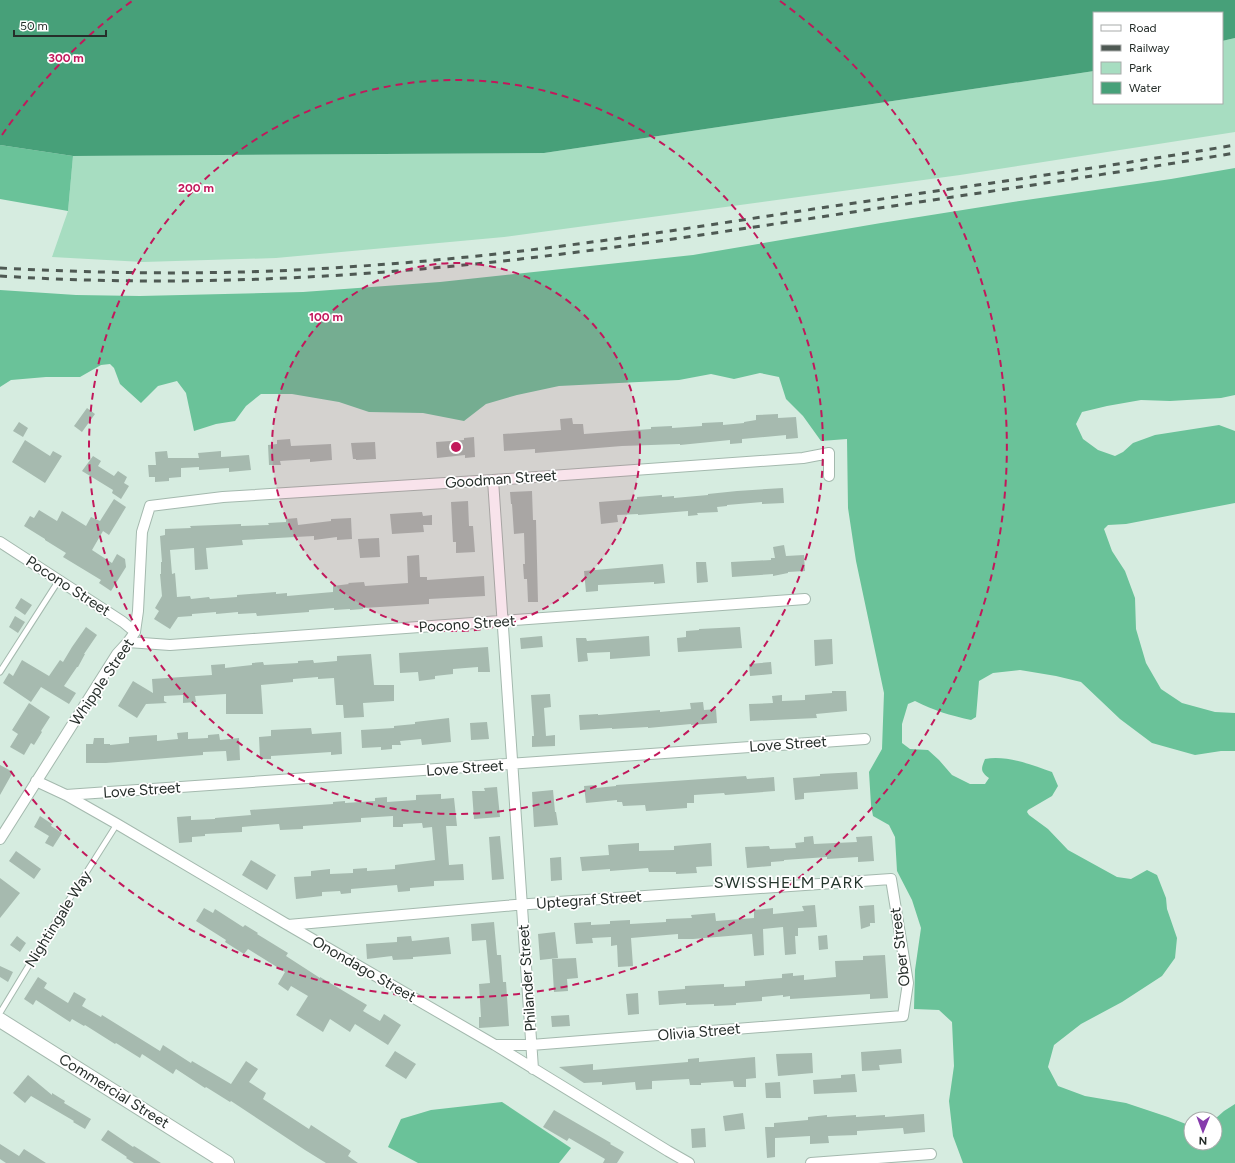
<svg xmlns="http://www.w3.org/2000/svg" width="1235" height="1163" font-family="Figtree,sans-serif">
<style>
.green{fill:#a7ddc1}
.forest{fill:#6ac299}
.water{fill:#47a079}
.building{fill:#a6baaf}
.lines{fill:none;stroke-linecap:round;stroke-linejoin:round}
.service-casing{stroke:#a4b9ae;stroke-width:7}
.minor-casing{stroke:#a4b9ae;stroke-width:12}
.secondary-casing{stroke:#a4b9ae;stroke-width:16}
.service{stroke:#fff;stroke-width:5}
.minor{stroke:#fff;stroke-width:10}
.secondary{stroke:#fff;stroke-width:14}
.rail{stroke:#4e5953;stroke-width:3;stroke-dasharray:7 7;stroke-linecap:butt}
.ring{fill:none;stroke:#c2185b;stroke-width:2;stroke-dasharray:7 5}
.labels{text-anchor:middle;stroke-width:3.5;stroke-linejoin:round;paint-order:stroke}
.street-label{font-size:15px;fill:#262e2a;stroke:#fff}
.neighbourhood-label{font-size:16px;letter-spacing:1px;fill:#24352c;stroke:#fff}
.centre{fill:#c2185b;stroke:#fff;stroke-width:2}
.ring-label{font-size:12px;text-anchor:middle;font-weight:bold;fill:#c2185b;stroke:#fff;stroke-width:3.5;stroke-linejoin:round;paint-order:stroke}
</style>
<rect width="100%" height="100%" fill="#d6ece0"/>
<path class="green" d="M1235,38V132L960,175L504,237L276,258L143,262L52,257L68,211L73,156L544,153L1094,71V103H1222V41Z"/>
<path class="forest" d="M0,145L73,156L68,211L0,199Z
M1235,168V395L1221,398L1170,401L1141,400L1107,406L1082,412L1076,424L1083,439L1098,450L1115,456L1123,452L1133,443L1155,435L1219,425L1235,431V503L1126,524L1108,525L1104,529L1112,551L1125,571L1135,598L1136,629L1146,663L1161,689L1182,703L1215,712L1235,713V751H1221L1195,755L1152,743L1120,719L1081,682L1056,676L1020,670L993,673L979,681L976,717L971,720C949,715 935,711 915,701L908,704L902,724V743L910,749L928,750L939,760L952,775L970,784H985L989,778C980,771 981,769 985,759C1007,755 1032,765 1052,772L1058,786L1052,796L1028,810L1027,812L1029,815L1048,829L1068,850L1117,877L1131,879L1147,870L1157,875L1166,898L1167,909L1177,938L1175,958L1162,976L1122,1002L1081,1024L1054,1045L1048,1067L1058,1086L1085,1096L1126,1103L1168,1117L1191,1126V1143H1215V1119L1224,1111L1235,1104V1163H963L953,1136L949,1101L954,1066L952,1022L939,1010L914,1009L915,970L921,928L912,900L897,871L895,837L889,825L873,816L871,805L869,772L882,749L884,693L856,561L848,508L847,439L821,441L803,416L786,399L779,377L760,373L734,379L711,374L679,380L559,386L517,395L486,404L464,421L423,413L369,412L339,402L292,394H261L246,406L235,421L216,424L194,431L186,393L177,381L158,386L141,403L120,384L114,368L110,364L101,365L80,377H46L11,380L0,387V290L76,295L140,296L303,292L440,282L693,255L881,223L1013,202L1171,179Z
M502,1102L571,1148L559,1163H418L388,1147L401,1119L431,1110Z"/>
<path class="water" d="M0,0H1235V38L1222,41V13H1094V71L544,153L73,156L0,145Z"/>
<path class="building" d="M87,408L95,414L82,432L74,426Z
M778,414V418L796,417L798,438L786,439V435L742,439V443L730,444V440L680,445V444L622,446L535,453V449L504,451L503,434L561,430L560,419L572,418L573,424H583L584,434L651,429V427L672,426V428L702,426V423L723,422V425L744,423V422L756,420V415Z
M19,422L28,428L23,437L13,431Z
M474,437L475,457L465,458V455L437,458L436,442L464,440V438Z
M290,439L291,446L331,444L332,460L310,462V459L280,461L281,465H269L268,445L277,444V440Z
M25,440L50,456L53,451L62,456L45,483L12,462Z
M375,442L376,459L356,460V459H353L351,443Z
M167,451L168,458H199L198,453L221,451V457L249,455L251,470L229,472V468L199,470V467L181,468V477L169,478V481L155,482V477H149L148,465H156L155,452Z
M93,456L101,461L98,466L114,476L118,471L127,477L124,483L129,486L121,499L112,493L113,490L82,471Z
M783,488L784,503L762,504V502L727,505V506L717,507L718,512L697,513L698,515L688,516V511L638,515V514L617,515L618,522L601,524L599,502L637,499V497L662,495V497L674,496V498L708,495V494L737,491Z
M532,491L533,520H536L538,602H528L527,579H524L523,564H525L524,533L514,534L512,504H511L510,492Z
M114,499L126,507L109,535L103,531L92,550L112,563L117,554L125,559L126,567L111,591L99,583L101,580L63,557L66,553L45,540V539L24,526L30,516L34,518L39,510L57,521L62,511L86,526L91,517L100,521Z
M468,501L469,526H473L475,552L456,553V542H453L451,502Z
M422,512L423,516L432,515V525H423L424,532L392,534L390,514Z
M297,518L298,525L331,521V519L351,518L352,539L337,540V537L314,540V536L242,540L243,545L206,548L208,569L195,570L194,548L170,550L172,574L175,573L177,597L190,596L191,599L209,597L210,599L237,597V595L276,592V594L287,593V596L333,592V586L349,584L348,583L364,582L365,586L408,583L407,556L419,555L420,577H427V580L484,576L485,596L429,599V604L413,605L363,608V609L350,610V609L334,610V608L309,610V612L257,616L256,613L238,614V612L216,614V612L192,614V616L178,617L170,629L154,619L159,611L155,608L162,596L160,574H161V562H162L160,536L165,535V529L191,528L190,526L241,524V526L269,525L268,523L286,522V519Z
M379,538L380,557L360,558L358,539Z
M784,545L786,556L804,555L805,571L788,572V573L773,576V574L732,577L731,562L771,560V558H775L773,547Z
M696,562H706L708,582L697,583Z
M663,564L665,583L654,584V582L598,585V591L586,592L584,571Z
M21,598L32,605L25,615L15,608Z
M15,616L25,622L18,633L9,627Z
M86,627L97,635L84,654H85L78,667H77L64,686L76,693L69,704L41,687L31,702L3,683L9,673L13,676L22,660L49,676L60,660L63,662L72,647Z
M740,627L742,648L678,652L677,638L686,637V631L699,630V629Z
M542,636L543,647L521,649L520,638Z
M649,636L650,656L610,659V652L587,653L588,661L578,662L576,638H586L587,641Z
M832,639L833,664L815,666L814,640Z
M488,647L490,672H478V667L453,669V674L435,676V679L419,681L418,672L400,673L399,653Z
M371,654L374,685H394V701L363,703L364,717L344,718L343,705H336L334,678L318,679V677L293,679V682L261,685L263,714H226V694L195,696L196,702L183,703V695L164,696V701L167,703L146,704L137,718L118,706L133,681L153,693L152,679L212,675L211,665L225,664V668L252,665V663L263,662L264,665L298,663V661L313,660L314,663L337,661V656Z
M771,662L772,674L750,676L749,664Z
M832,691H846L847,711L816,714L817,718L750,721L749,704L773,703L772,696L782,695V701L805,700V695L832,693Z
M550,694L551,707L544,708L546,736L555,735V746L532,747V736H534L531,695Z
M703,702L704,710L716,709L717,723L691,725V724L648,728V727L612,729V728L580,730L579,715L598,714V715L660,710V712L691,709L690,703Z
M29,703L50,717L41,731L42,732L34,745L31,743L24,755L10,747L18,734L12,730Z
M449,718L451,742L422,745L421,739L400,741L401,745H392V749L381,750V747L362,748L361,730L394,728V726L415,724V722Z
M487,722L489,739L471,740L470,723Z
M311,728L312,734L341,732L342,754L331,755V752L271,756V759H260L259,737L271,736V730Z
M188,732V739L208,738V735L219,734L220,740L239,738L240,760L227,761L226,751L203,752V755L106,763H86V744H93L94,738H104V744H110V745L129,743V737L157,735V741L178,739L177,733Z
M0,765L13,772L0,795Z
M857,772L858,789L804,793V799L795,800L793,778L820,776V774Z
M746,776L747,779L774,777L775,791L725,795L724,793L694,795V803H687V808L646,811L645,805L623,806L622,802H617V800L586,803L584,786L596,785V788L616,786V785Z
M497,787L500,817L474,819L472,791H485L484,788Z
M553,790L555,812H556L558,825L534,827L532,792Z
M441,794V799L454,798L457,826H446L449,865L463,864L464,880L434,881V886L410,888V891L398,892L397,885L351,889V893L341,894L340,891L322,892V896L296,899L294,877L311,876V871L330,869V874L353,873V869L367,868V871L395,869V865L435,860L432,827L423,828L422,823L403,824V827H393V816L361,818V822L303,826V829L280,830L279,824L242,827V832L205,834V836L192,837V842L179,843L177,817L191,816V820L215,819V818L251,815L250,810L333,804V802L345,801V803L375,801V798L387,797V802L416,800V795Z
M40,816L52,824L51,826L62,833L53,847L45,843L49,836L34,827Z
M500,836L504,879L492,880L489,837Z
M813,836L814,844L857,842L856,837L872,836L874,861L858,862V857L827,859V857L784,860V861L771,862V866L747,868L745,847L769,846L770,849L796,848L795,843L804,842V837Z
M639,843V851L674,850V846L711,843L712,866L696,867L697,873L676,874V872H649L648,868L610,871V869L582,871L580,857L609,855L608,845Z
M16,851L41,869L34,879L9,861Z
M561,857L562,880L551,881L550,858Z
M251,860L276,875L267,890L242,875Z
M0,878L20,893L0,918Z
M815,905L817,927L798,928V936H795L796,954L785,955L783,927L763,929L764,955L754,956L752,934L693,939H678V934L631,938L633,966L618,967L617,945L611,946V937L592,938L593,943L576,944L574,923L591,922V925L610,924V921L630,920V924L666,922V919L692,918L691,915L715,913L716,921L754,918V910L773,908V914L804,911L802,906Z
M874,905L875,923H870V926L861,929L859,906Z
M204,908L213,913L215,909L243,927L245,925L258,933L257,934L288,953L286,956L320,978V977L367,1005L363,1011L380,1021L384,1014L401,1025L388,1045L355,1024L350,1032L330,1019L323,1032L296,1015L308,996L291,986L288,991L278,984L285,972L248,949L244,954L225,942L226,940L196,921Z
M494,922L497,955H501L503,982H506L509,1026L479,1028V1017H481L479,984L490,983L486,940L472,941L471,924Z
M555,932L558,958L540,960L538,934Z
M827,935L828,949L819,950L818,936Z
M17,936L26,943L20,952L10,945Z
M411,936L412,941L449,937L451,954L413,957V959L393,960L392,956L367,959L366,944L397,942V937Z
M885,955L888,998L870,999V994L790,999V996L783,997V995L762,997V1001L736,1003V1005L714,1006V1004L686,1005V1003L659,1005L658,991L685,989V986L704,985L724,984V987L745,986V981L782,978V974L793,973V976L804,975V980L836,977L835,961L863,960V956Z
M576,958L578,978L567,979L568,991L554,992L552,959Z
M0,966L13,972L8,982L0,977Z
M38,977L47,983L44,988L68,1003L74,992L86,999L82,1006L101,1017L102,1015L160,1051L163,1045L191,1063L192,1061L231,1084L246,1061L258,1069L249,1082L266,1093L263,1099L309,1129L311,1125L351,1151L348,1156L358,1163H326L305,1150L231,1101L230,1102L206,1087L205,1088L176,1069L173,1074L142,1054L140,1058L116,1043L115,1044L85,1025L84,1026L72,1019L70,1022L36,1000L33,1005L24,999Z
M638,993L639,1014L628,1015L626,994Z
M569,1015L570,1026L552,1027L551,1016Z
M901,1049L902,1063L879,1065L880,1070L862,1071L861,1052Z
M395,1051L416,1064L406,1079L385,1066Z
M812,1053L813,1073L778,1076L776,1054Z
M755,1057L756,1078L746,1079V1087H734L733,1081L701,1083V1085H690L689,1079L652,1081V1089L636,1090L635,1082L602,1085V1082L584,1083L559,1067L593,1064V1070L688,1062V1059L699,1058V1062Z
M855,1074L857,1092L814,1094L813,1080L841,1078V1075Z
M28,1075L52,1095V1093L65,1101L64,1103L91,1119L85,1129L73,1122L74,1121L31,1096L25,1103L13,1093Z
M780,1082L781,1098H766L765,1083Z
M554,1110L611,1143L610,1144L624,1152L617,1163H603L605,1159L569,1138L567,1141L543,1127Z
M743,1113L745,1129L725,1131L723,1116Z
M924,1114L925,1132L904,1134L903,1128L857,1131V1135L828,1136L829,1143L810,1144V1136L775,1138V1157L767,1158L765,1127H774V1123L808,1120V1117L827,1115V1117L856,1115V1117L885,1115V1117Z
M705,1128L706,1147L692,1148L691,1129Z
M108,1130L133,1147L134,1146L161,1163H134L126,1158L127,1157L101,1140Z
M0,1144L19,1156L24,1149L46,1163H6L0,1159Z"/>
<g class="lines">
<g class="service-casing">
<path id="service" d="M0,672L59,580
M0,1013L60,914L117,824"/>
</g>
<g class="minor-casing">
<path id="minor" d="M493,480L533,1069
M0,542L123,622L135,632
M128,642L170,645L805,599
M36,781L66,795L117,824L288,925L495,1045L668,1151L689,1163
M66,795L865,739
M0,839L117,654L128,642L135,632L138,611L142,532L150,506L223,497L493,480L803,458L829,453V476
M288,925L515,905L891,879L908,983L903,1016L531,1045H495
M811,1163L931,1154"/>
</g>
<g class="secondary-casing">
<path id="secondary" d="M0,1020L227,1163"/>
</g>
<use href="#service" class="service"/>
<use href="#minor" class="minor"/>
<use href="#secondary" class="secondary"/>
<path class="rail" d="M0,268C110,274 221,275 331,268C398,264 464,258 530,250C630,238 728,222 827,207C963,187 1100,168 1235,145
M0,276C170,287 342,279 512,260C617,248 722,232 827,216C963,195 1099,176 1235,153"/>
</g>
<circle cx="456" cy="447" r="184" fill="#c2185b" fill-opacity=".12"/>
<g class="ring">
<circle cx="456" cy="447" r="184"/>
<circle cx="456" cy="447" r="367"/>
<path d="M2 135A551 551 0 0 1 132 1M780 1A551 551 0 1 1 2 759"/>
</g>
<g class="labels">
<g class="street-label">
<text transform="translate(501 479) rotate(-4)" y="5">Goodman Street</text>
<text transform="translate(68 586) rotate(33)" y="5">Pocono Street</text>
<text transform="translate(467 624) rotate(-4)" y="5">Pocono Street</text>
<text transform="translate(102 682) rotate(-56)" y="5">Whipple Street</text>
<text transform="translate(788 744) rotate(-4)" y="5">Love Street</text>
<text transform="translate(465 768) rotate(-4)" y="5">Love Street</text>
<text transform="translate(142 790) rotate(-4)" y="5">Love Street</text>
<text transform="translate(589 900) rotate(-4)" y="5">Uptegraf Street</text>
<text transform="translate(58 919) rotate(-58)" y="5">Nightingale Way</text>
<text transform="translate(900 947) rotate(-97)" y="5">Ober Street</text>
<text transform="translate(364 969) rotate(30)" y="5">Onondago Street</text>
<text transform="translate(527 978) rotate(-94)" y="5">Philander Street</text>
<text transform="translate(699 1032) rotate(-5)" y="5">Olivia Street</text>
<text transform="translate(114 1091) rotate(32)" y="5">Commercial Street</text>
</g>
<g class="neighbourhood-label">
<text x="789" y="888">SWISSHELM PARK</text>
</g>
</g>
<circle cx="456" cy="447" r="6" class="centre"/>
<g class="ring-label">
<text x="66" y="62">300 m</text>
<text x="196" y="192">200 m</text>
<text x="326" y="321">100 m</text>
</g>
<rect x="1093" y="12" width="130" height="92" fill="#ffffff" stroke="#a8abaa"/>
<rect x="1101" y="25" width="20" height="6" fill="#ffffff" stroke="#a8abaa"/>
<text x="1129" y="32" font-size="12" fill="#262e2a">Road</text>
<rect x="1101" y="45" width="20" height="6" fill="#4e5953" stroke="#a8abaa"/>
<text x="1129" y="52" font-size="12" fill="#262e2a">Railway</text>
<rect x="1101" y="62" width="20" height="12" fill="#a7ddc1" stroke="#a8abaa"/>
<text x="1129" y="72" font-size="12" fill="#262e2a">Park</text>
<rect x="1101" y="82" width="20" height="12" fill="#47a079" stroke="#a8abaa"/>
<text x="1129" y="92" font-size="12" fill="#262e2a">Water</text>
<g transform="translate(1203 1131) rotate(181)"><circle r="19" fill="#ffffff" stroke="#a8abaa"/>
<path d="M0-3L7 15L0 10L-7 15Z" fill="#863bac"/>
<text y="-6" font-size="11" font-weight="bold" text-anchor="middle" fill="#262e2a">N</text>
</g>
<path d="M14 30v6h92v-6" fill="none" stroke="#262e2a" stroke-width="2"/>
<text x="20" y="30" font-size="12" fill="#262e2a" stroke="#ffffff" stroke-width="3" paint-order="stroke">50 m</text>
</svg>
